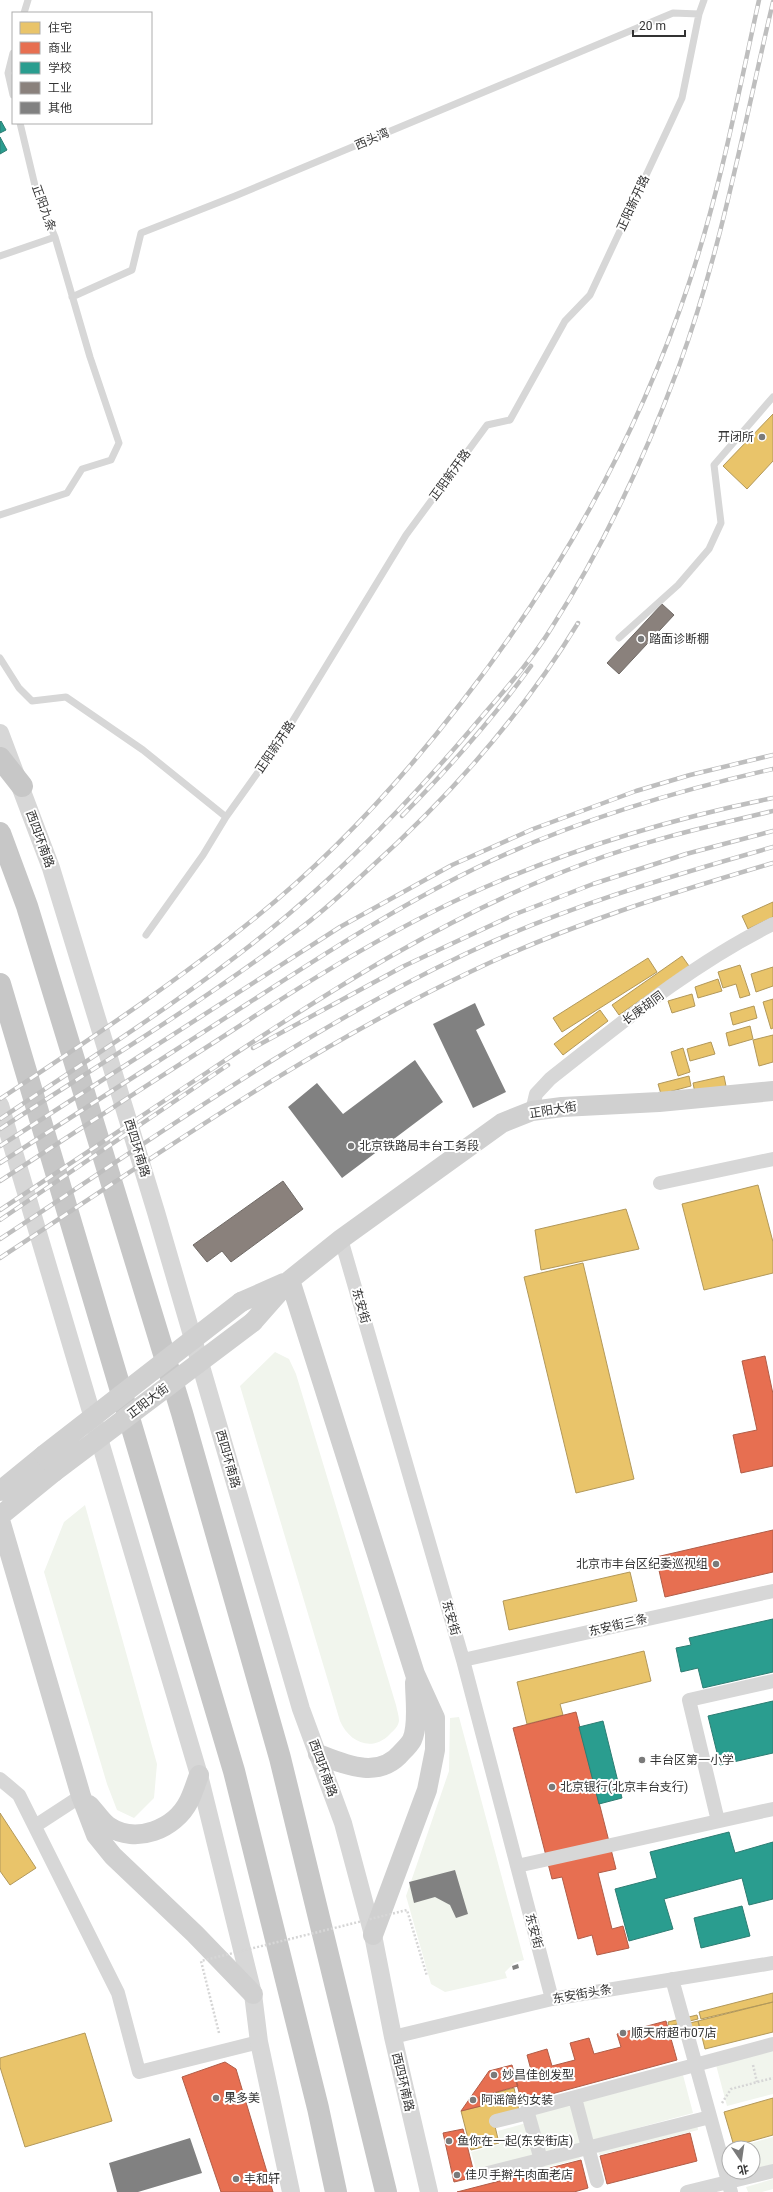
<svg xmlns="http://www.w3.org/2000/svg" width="773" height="2192" font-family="Roboto,'Noto Sans SC',sans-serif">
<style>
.green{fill:#f1f5ed}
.homes{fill:#e9c46a;stroke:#b2985a}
.shops{fill:#e76f51;stroke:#b15d48}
.schools{fill:#2a9d8f;stroke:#2d7d73}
.industry{fill:#8a817c;stroke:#706a66}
.building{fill:#818181}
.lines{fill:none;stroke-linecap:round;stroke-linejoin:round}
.path{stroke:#d6d6d6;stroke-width:2.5;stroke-dasharray:2 2;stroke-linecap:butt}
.service{stroke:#d7d7d7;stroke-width:7}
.minor{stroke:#d7d7d7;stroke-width:14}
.tertiary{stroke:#d7d7d7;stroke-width:18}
.secondary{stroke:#d0d0d0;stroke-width:20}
.trunk{stroke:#c7c7c7;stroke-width:22}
.rail-casing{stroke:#bebebe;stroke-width:4.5}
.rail{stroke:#fff;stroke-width:3;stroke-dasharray:9;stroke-linecap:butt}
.path-bridge{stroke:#d6d6d6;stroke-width:2.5;stroke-dasharray:2 2;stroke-linecap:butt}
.secondary-bridge{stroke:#d0d0d0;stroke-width:20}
.poi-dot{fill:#7a7a7a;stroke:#fff;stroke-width:1.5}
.labels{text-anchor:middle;stroke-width:4;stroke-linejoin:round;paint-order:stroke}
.street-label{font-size:12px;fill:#333;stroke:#fff}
.poi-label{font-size:12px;fill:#333;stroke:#fff;text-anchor:start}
</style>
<rect width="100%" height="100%" fill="#fff"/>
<path class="green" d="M275,1352L289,1359L296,1374L396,1705C397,1710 399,1716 399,1721C398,1727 394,1730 390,1734C372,1753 349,1742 340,1721L240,1386Z
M85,1505L157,1764L154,1798L134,1818L117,1810L107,1784L44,1572L64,1522Z
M459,1717L524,1960L514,1963L505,1972L507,1978L445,1992L431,1984L406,1896L449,1771L450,1718Z
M773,2050V2094L727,2106L716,2065Z
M683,2075L693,2113L589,2141L578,2103Z
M574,2103L584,2144L541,2156L530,2114Z
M526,2123L536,2158L477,2173L471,2152L501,2144L498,2131Z
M697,2124L698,2130L599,2155L598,2149Z
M773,2137V2164L753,2170V2148H733Z
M579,2155L580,2159L496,2180L495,2175Z
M773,2179V2189L762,2192H748L746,2187Z"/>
<path class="homes" d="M773,414V461L747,489L723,466Z
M773,902V917L748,929L742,916Z
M682,956L689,966L619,1015L612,1005Z
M648,958L657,972L562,1032L553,1018Z
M740,965L750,995L740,998L736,984L723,988L718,972Z
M773,967V986L756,992L751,974Z
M718,979L722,991L698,998L695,987Z
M692,994L695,1006L672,1013L668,1001Z
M773,999V1028L771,1029L763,1002Z
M754,1006L757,1018L733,1025L730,1013Z
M600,1010L608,1021L563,1055L554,1044Z
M750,1026L753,1039L729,1046L726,1033Z
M773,1035V1062L759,1066L753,1040Z
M711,1042L715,1054L690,1061L687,1049Z
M683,1048L690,1072L678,1076L671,1052Z
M689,1076L691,1086L661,1094L658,1084Z
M724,1076L726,1086L695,1093L693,1083Z
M758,1185L773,1242V1273L704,1290L682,1204Z
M626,1209L639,1249L541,1270L535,1230Z
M583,1263L634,1479L576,1493L524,1277Z
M630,1572L637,1601L509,1630L503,1601Z
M644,1651L651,1681L560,1704L563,1715L527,1724L517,1682Z
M0,1813L36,1868L10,1885L0,1871Z
M773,1993V2002L701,2019L699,2012Z
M773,2002V2032L705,2049L698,2021Z
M697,2015L698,2019L669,2026L668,2022Z
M698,2021L701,2033L694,2035L690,2023Z
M85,2033L112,2121L25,2147L0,2067V2058Z
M514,2088L519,2111L493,2118L499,2143L471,2150L461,2111L481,2106L479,2097Z
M773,2098V2135L734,2146L724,2112Z"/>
<path class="shops" d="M765,1356L773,1394V1466L741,1473L733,1435L757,1430L742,1361Z
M773,1530V1572L665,1597L656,1557Z
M576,1712L616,1869L598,1873L612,1929L623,1926L629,1948L597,1955L592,1935L578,1939L562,1877L552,1879L513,1728Z
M666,2021L677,2060L522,2102L514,2075L531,2070L527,2055L547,2049L552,2066L575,2060L570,2043L589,2038L594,2054L621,2047L617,2034Z
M225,2062L236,2069L273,2192H221L182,2077Z
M512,2065L518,2086L479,2097L481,2106L461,2111L489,2071Z
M463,2129L475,2177L454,2182L443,2133Z
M690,2133L697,2161L607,2184L600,2156Z
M581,2160L588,2188L574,2192H457Z"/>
<path class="schools" d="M1,121L6,130L0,133V122Z
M0,137L7,150L0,154Z
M773,1619V1672L703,1688L698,1668L681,1672L676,1648L691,1645L689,1638Z
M773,1701V1753L720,1765L708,1716Z
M603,1721L622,1798L599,1804L579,1727Z
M729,1832L735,1853L773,1842V1899L749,1905L742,1878L664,1899L673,1929L629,1941L615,1889L657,1878L650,1852Z
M742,1906L750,1936L701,1948L694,1918Z"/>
<path class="industry" d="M662,604L674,615L619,674L607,663Z
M283,1181L303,1209L231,1262L222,1251L207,1262L193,1245Z"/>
<path class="building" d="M475,1003L485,1025L476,1030L506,1092L473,1108L433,1024Z
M415,1060L443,1102L342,1178L288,1107L317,1083L343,1114Z
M455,1870L468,1914L456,1918L450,1905L435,1897L414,1903L409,1882Z
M518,1964L519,1968L513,1970L512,1966Z
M190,2138L202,2173L138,2192H117L109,2163Z"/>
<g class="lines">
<path class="path" d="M753,2065L757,2082
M722,2103L731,2089L773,2078"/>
<path class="service" d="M24,13L28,0
M13,53L8,73L13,95
M0,256L55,237L37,194L20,123
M72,297L132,270L141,233L235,196L673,13L699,14
M0,515L67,493L82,469L111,460L119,443L90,357L55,237
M619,638L678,585L709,549L721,523L714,465L773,397
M0,658L19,688L32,701L66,697L143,750L226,817
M146,935L203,855L226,817L281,740L406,535L487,425L510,420L565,321L590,295L670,124L682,98L699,14L704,0"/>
<path class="minor" d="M532,1111L536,1094L550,1079C620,1024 693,963 773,924
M660,1183L773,1159
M341,1239L463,1660L552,1999
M463,1660L773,1591
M0,1779L19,1795L118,1993L139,2072L259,2042
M718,1821L689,1700L773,1681
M35,1826L81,1796
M517,1866L773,1809
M672,1979L731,2192
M393,2037L552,1999L773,1963
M575,2098L597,2181
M496,2121L528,2113
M541,2160L527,2110L773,2044
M488,2173L710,2117
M687,2192L773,2171"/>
<path class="tertiary" d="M0,733L51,868L156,1212L301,1709L343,1823L373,1935L393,2037L429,2192
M0,1105L199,1775L253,1994L259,2042L291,2192"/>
<path class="secondary" d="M290,1280L415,1674L435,1718V1750L427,1790L373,1935
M241,1302L284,1283
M253,1322L290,1280L341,1239L502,1123L532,1111L562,1107L659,1102L773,1091
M0,1491L44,1455
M0,1516L54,1472
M0,1520L81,1796L96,1835L113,1856L195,1934L253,1994
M318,1754C346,1765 379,1780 402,1752C405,1749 410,1744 412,1740C419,1725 415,1698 415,1682
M89,1805C95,1811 101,1821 108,1826C136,1845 175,1829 189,1801C193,1793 196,1783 199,1775"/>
<path class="trunk" d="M0,758L22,786
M0,833L27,906L182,1413L280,1758L386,2192
M0,984L234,1771L318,2108L336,2192"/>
<g class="rail-casing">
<path id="rail" d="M402,816C448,769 492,720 531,666
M253,1048L404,966L513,915L593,884L686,854L773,831
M0,1099C87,1041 174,984 255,918C333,855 400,782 461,703C560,576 638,436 689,283C720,191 738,95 759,0
M0,1119C90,1058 183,1000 267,932C343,871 410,801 473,727C500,695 530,663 552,627C604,546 645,457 679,366C722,249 744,124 773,2
M0,1129C100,1064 203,1002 298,930C323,912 346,890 369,869C449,797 522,715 578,623
M0,1146L340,927L452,865L533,829L636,791L690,775L773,755
M0,1163C82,1110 165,1057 247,1004C321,956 395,908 474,869C568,823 671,792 773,769
M0,1181C75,1132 149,1084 224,1036C313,978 403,921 502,880C590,843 680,817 773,798
M0,1210C70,1164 140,1117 209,1071C329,991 450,913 586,863C647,840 710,826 773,811
M0,1220L228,1065
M0,1239C151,1140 299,1033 463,955C562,908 667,877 773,847
M0,1258C154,1157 305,1050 472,971C568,925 671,893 773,863"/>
</g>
<use href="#rail" class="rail"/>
<path class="path-bridge" d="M219,2033L201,1961L407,1910L427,1976"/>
<path class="secondary-bridge" d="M44,1455L241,1302
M54,1472L253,1322"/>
</g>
<g class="poi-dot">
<circle cx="762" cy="437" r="4"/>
<circle cx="641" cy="639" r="4"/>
<circle cx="351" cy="1146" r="4"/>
<circle cx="716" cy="1564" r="4"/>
<circle cx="642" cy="1760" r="4"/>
<circle cx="552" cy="1787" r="4"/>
<circle cx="623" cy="2033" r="4"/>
<circle cx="494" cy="2075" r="4"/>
<circle cx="216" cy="2098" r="4"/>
<circle cx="473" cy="2100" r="4"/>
<circle cx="449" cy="2141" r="4"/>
<circle cx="457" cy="2175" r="4"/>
<circle cx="236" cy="2179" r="4"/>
</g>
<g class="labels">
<g class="street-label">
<text transform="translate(372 139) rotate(-23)" y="4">西头湾</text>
<text transform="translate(633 203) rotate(-65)" y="4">正阳新开路</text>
<text transform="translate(44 208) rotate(70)" y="4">正阳九条</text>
<text transform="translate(450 475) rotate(-54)" y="4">正阳新开路</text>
<text transform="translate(275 747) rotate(-56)" y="4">正阳新开路</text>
<text transform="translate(40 839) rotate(70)" y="4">西四环南路</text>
<text transform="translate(643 1008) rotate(-36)" y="4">长庚胡同</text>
<text transform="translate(553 1110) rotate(-9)" y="4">正阳大街</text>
<text transform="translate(137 1148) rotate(73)" y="4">西四环南路</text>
<text transform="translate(361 1306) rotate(74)" y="4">东安街</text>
<text transform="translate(148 1401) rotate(-37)" y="4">正阳大街</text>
<text transform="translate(228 1459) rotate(74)" y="4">西四环南路</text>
<text transform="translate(451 1618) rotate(74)" y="4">东安街</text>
<text transform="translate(618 1625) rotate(-13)" y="4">东安街三条</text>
<text transform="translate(323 1768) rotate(70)" y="4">西四环南路</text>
<text transform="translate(534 1931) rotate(75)" y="4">东安街</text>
<text transform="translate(582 1994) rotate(-10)" y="4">东安街头条</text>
<text transform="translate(403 2082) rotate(77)" y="4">西四环南路</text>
</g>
<g class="poi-label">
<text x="754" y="441" text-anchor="end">开闭所</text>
<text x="649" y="643">踏面诊断棚</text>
<text x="359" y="1150">北京铁路局丰台工务段</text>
<text x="708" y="1568" text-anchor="end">北京市丰台区纪委巡视组</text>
<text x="650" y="1764">丰台区第一小学</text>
<text x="560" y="1791">北京银行(北京丰台支行)</text>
<text x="631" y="2037">顺天府超市07店</text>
<text x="502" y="2079">妙昌佳创发型</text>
<text x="224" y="2102">果多美</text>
<text x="481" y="2104">阿谣简约女装</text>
<text x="457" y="2145">鱼你在一起(东安街店)</text>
<text x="465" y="2179">佳贝手擀牛肉面老店</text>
<text x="244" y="2183">丰和轩</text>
</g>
</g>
<rect x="12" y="12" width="140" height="112" fill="#ffffff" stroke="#adadad"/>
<rect x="20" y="22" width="20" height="12" fill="#e9c46a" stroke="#adadad"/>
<text x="48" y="32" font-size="12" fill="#333333">住宅</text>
<rect x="20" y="42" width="20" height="12" fill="#e76f51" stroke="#adadad"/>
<text x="48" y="52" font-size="12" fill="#333333">商业</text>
<rect x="20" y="62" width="20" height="12" fill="#2a9d8f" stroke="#adadad"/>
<text x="48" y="72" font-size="12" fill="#333333">学校</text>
<rect x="20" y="82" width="20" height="12" fill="#8a817c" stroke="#adadad"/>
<text x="48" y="92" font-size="12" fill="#333333">工业</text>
<rect x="20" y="102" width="20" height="12" fill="#818181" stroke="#adadad"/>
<text x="48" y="112" font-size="12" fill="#333333">其他</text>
<g transform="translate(741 2160) rotate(167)"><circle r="19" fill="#ffffff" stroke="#adadad"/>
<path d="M0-3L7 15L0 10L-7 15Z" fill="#7a7a7a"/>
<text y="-6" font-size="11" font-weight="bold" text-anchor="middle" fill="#333333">北</text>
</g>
<path d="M633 30v6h52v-6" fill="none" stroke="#333333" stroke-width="2"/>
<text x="639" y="30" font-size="12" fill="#333333" stroke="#ffffff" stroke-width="3" paint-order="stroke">20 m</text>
</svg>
